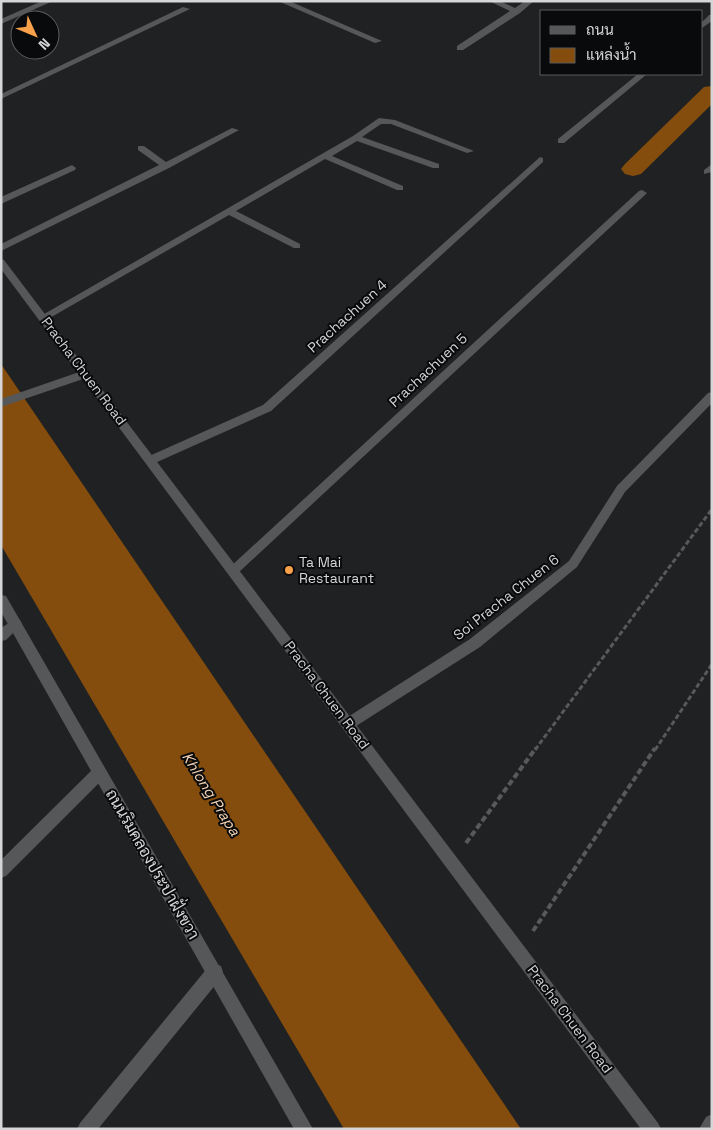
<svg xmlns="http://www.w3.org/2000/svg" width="713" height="1130" font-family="'Space Grotesk',Sarabun,sans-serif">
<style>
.water{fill:#854d0d}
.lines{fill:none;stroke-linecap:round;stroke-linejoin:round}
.canal{fill:#854d0d;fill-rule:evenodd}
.path-far1{stroke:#57595a;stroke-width:3;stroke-dasharray:5 2.5;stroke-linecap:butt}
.path{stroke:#57595a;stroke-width:4;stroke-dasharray:6 3;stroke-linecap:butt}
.service{fill:#555759;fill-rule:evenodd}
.minor{fill:#555759;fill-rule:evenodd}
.tertiary{fill:#555759;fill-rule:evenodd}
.secondary{fill:#555759;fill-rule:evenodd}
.poi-dot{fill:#f8a14a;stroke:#090a0b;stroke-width:2}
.labels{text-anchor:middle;stroke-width:4;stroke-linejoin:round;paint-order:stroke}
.street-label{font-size:14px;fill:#d5d6d7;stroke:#090a0b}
.poi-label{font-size:14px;fill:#d5d6d7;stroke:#090a0b;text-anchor:start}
.water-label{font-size:15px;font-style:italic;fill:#f4d3b6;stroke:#090a0b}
.near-street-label{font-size:16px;fill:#d5d6d7;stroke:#090a0b}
</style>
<rect width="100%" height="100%" fill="#1f2122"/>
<path class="water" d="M1,364L521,1129H344L1,545Z"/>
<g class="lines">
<path class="canal" d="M712,86V104L641,174L633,176L625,174L621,169L625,164L704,87Z"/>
<path class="path-far1" d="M535,750L712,509
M655,750L712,664"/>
<path class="path" d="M466,843L536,748
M533,931L655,748"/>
<path class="service" d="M489,1H500L515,8L525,1H534L520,13L463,50H457V46L510,11Z
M379,118L395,120L474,151L467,153L391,124H381L362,137L439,164V168H433L357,141L332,156L403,186V190H397L325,159L236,211L300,244V248H294L229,215L48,319H40L39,317L353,136Z
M15,619L20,620L22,624L6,640L1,641V628Z"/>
<path class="minor" d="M42,1H53L1,24V19Z
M278,1H289L382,41L375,43Z
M183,7L190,9L1,99V94Z
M709,15H712V21L702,28V22Z
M638,74H647L564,143H558V139Z
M232,128L239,130L169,168L1,251V244L159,165L138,150V146H144L166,162Z
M540,157L543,158V162L271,411L155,463H147L145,460L147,457L263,405Z
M712,164V172L704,174V170Z
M72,165L76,168L75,170L1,204V197Z
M642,190L647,193L645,195L238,573H230L228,570L230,567L639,191Z
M85,370L90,374L89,377L1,407V399Z
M712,392V403L625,492L577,567L480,647L353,728L348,730L343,728L341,724L343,720L470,639L569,561L617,486L708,393Z
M99,767L104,768L106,773L104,778L6,876L1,878V860L94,768Z
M215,964L221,966L223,972L221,978L98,1129H77L80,1123L209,966Z
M712,1114V1129H699L706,1117Z"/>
<path class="tertiary" d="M1,595L6,596L313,1129H294L1,612Z"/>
<path class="secondary" d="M1,259L4,260L658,1123L661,1129H641L1,269Z"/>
</g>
<circle class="poi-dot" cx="289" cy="570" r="5"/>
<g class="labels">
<g class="street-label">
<text transform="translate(347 316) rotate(-42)" y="5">Prachachuen 4</text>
<text transform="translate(428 370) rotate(-43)" y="5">Prachachuen 5</text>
<text transform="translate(84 371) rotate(53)" y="5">Pracha Chuen Road</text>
<text transform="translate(506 597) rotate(-38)" y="5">Soi Pracha Chuen 6</text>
<text transform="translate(327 695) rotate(53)" y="5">Pracha Chuen Road</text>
<text transform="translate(570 1019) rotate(53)" y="5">Pracha Chuen Road</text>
</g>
<g class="poi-label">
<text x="299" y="567">Ta Mai<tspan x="299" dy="16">Restaurant</tspan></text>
</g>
<g class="water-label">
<text transform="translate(211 794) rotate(58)" y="5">Khlong Prapa</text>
</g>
<g class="near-street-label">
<text transform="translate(153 864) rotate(60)" y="6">ถนนริมคลองประปาฝั่งขวา</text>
</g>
</g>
<rect width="713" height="1130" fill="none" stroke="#d5d6d7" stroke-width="5"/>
<rect x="540" y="10" width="162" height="65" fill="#090a0b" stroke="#5b5c5d"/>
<rect x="550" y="26" width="25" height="8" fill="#555759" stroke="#5b5c5d"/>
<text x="586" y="35" font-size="15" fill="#d5d6d7">ถนน</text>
<rect x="550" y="48" width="25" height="15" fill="#854d0d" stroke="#5b5c5d"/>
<text x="586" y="60" font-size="15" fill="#d5d6d7">แหล่งน้ำ</text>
<g transform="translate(35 35) rotate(134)"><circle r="24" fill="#090a0b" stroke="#5b5c5d"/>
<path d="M0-4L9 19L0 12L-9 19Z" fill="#f8a14a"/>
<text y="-8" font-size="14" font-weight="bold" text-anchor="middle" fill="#d5d6d7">N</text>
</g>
</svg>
